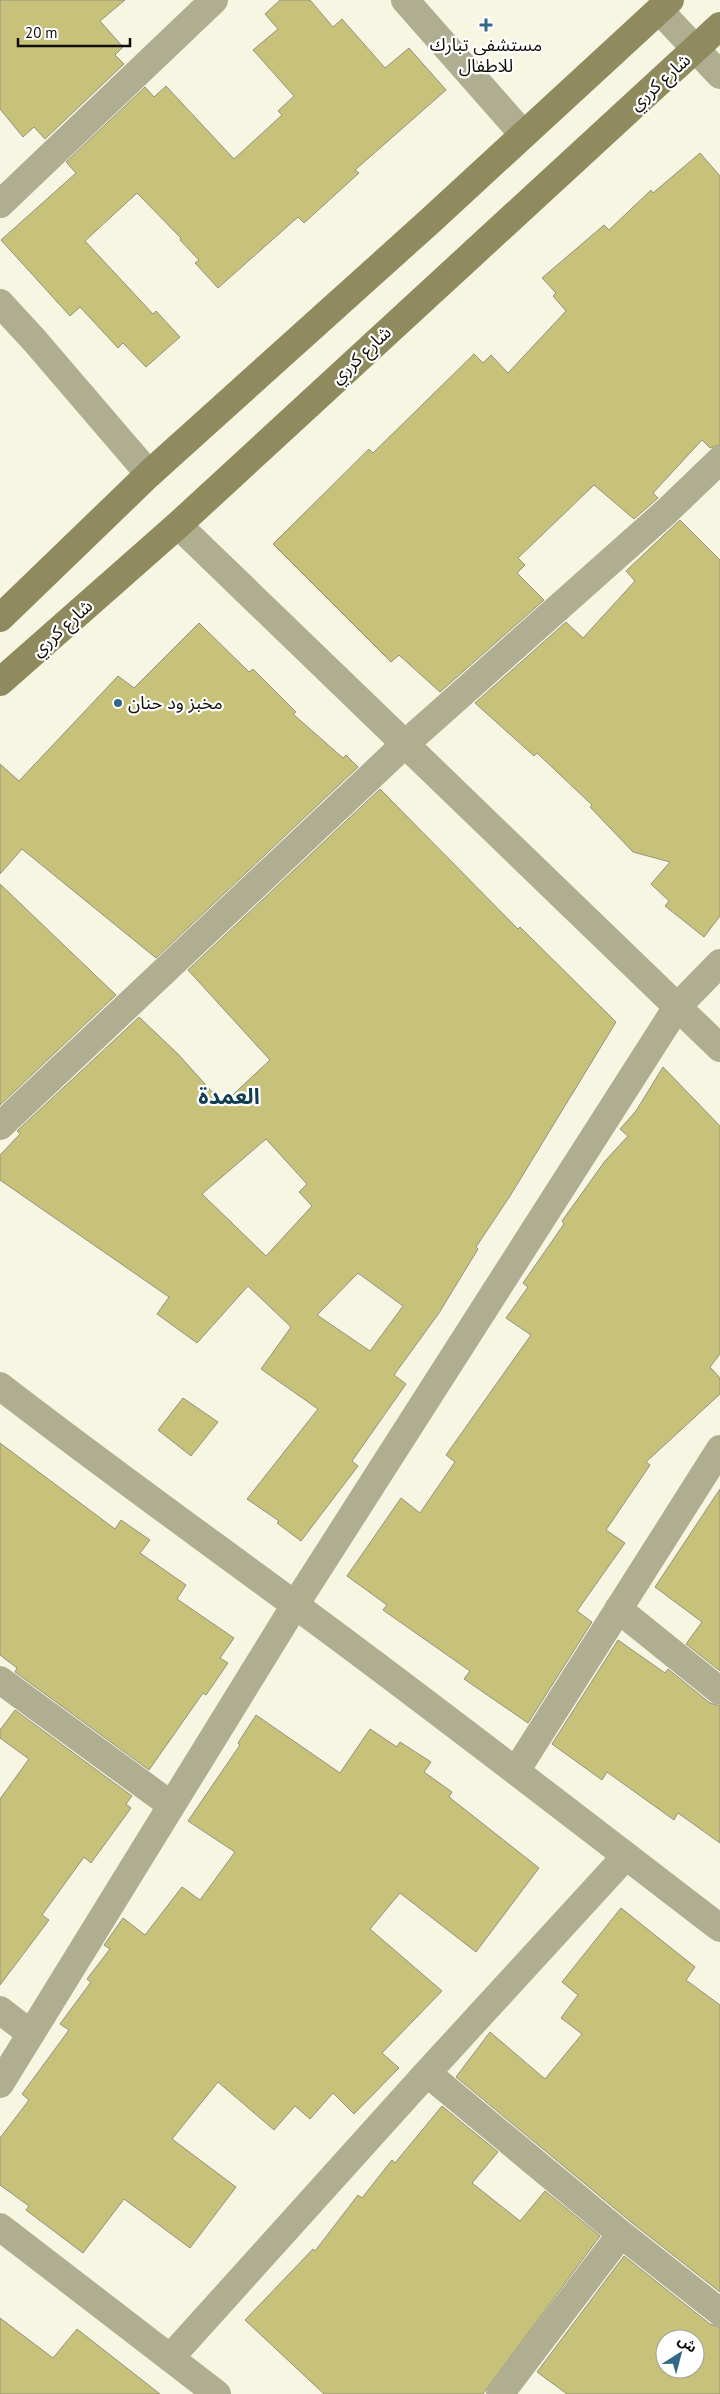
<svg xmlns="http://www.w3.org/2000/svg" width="720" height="2394" font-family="'PT Sans','Noto Sans Arabic',sans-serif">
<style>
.building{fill:#c7c17a;stroke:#949382;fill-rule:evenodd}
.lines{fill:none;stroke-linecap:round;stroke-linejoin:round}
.minor{stroke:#b0ae90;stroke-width:28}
.tertiary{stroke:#b0ae90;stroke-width:28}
.secondary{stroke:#8f8b5e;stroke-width:28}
.poi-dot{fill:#336985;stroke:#fff;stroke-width:2}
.labels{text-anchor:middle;stroke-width:4.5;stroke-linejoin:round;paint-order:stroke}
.poi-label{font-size:18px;fill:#100f09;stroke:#fff}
.street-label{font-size:18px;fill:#100f09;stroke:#fff}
.district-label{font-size:22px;font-weight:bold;fill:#103d52;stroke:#fff}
</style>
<rect width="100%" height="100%" fill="#f7f6e3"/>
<path class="building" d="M0,0H125L100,21L123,47L115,55L124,64L45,139L34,127L23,137L0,109Z
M280,0H310L333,27L342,19L385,68L409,48L446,90L355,170L359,173L304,223L298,217L218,288L195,263L199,260L180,240L181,238L137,193L85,241L153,314L156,311L180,337L146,367L123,343L118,348L80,307L70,316L1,240L76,173L66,162L145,87L154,97L166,86L234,159L282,115L278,111L294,96L253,50L278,29L265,14Z
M700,153L720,176V445L710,448L702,440L653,493L658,498L634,519L594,485L518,558L525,565L517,573L544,600L440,692L399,655L391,662L273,544L369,449L373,453L474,354L483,363L491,355L508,373L566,311L553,296L556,293L542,278L604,225L609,230L651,190L653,193Z
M680,520L720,560V916L704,937L665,906L669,901L651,884L670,862L633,852L590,807L592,805L537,753L534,756L475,703L566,622L583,638L635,581L626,571Z
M199,623L249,672L253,669L296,712L293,714L343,758L346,755L358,767L156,958L22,849L0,874V764L19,781L118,676L134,688Z
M380,789L518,929L520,927L616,1022L510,1196L476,1247L478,1249L439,1313L394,1375L406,1384L352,1461L358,1466L301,1541L277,1523L279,1521L247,1499L318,1409L261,1369L291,1327L248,1286L197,1343L157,1314L169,1297L0,1180V1155L20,1134L17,1131L139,1017L178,1054L223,1104L270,1060L188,970ZM266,1139L307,1184L299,1192L312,1206L266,1256L202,1194ZM358,1273L403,1306L370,1351L317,1315Z
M0,884L116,995L0,1105Z
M663,1067L720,1126V1354L710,1367L720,1378V1394L646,1462L650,1465L606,1530L625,1543L577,1611L592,1622L528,1723L464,1679L470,1671L383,1610L387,1605L347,1576L401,1498L420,1513L455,1462L446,1455L531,1335L506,1318L528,1287L523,1283L564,1224L562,1221L605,1161L628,1136L620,1129L636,1111Z
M183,1398L218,1422L191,1456L158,1430Z
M0,1443L115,1529L121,1520L150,1540L140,1553L186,1585L177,1599L234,1638L220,1658L228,1663L206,1695L203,1693L149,1770L15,1672L17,1668L0,1655Z
M720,1489V1671L686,1644L702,1622L655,1587Z
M618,1640L665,1673L668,1669L710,1703L720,1706V1843L678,1813L674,1820L607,1772L602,1780L552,1744Z
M15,1710L132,1796L126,1804L131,1808L91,1863L84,1857L42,1915L49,1920L0,1985V1799L29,1759L0,1738V1730Z
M256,1715L340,1773L370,1729L397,1747L400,1742L431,1762L424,1772L452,1792L449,1797L539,1868L476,1952L400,1893L370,1929L442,1991L382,2053L399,2068L354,2114L333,2093L310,2119L295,2106L274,2130L218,2082L172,2139L236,2187L190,2248L124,2199L83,2253L26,2210L29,2206L0,2185V2138L29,2100L22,2094L69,2030L60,2024L91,1982L87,1979L110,1949L104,1945L123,1918L145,1935L182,1887L200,1900L235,1852L188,1821L240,1745L238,1743Z
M621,1908L695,1967L686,1980L720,2005V2292L631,2222L456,2077L490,2032L545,2079L582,2034L561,2018L578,1995L562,1982Z
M442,2106L498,2152L472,2183L520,2221L545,2191L600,2236L483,2394H324L245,2320L313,2249L315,2251L358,2195L362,2198L392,2160L395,2163Z
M624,2256L710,2324L720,2327V2394H567L537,2372ZM665,2339H695V2369H665Z
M0,2318L53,2358L77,2329L160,2394H0Z"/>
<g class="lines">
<path class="minor" d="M405,0L523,134
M659,10L720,75
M0,204L214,0
M0,303L35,341L149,474
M178,525L720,1048
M0,1126L404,745L667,511L720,460
M618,1609L720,1691
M0,1680L171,1805
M516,1771L720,1449
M0,2010L31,2034
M427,2073L621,2234L720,2312
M0,2084L295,1605L677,1007L720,963
M0,2227L217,2394
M170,2358L427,2073L626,1856
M500,2394L621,2234"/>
<path class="tertiary" d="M0,1386C97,1461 196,1532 295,1605C438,1710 579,1820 720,1928"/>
<path class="secondary" d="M0,618L149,474L430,221L670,0
M0,682L178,525L720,26"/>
</g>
<g class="poi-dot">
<path d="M483.5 17.5h5v5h5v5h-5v5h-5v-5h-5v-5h5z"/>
<circle cx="118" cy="703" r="5"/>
</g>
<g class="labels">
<g class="poi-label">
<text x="486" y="51">مستشفى تبارك<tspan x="486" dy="21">للاطفال</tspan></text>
<text x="128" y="709" text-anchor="start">مخبز ود حنان</text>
</g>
<g class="street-label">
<text transform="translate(660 82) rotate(-42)" y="6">شارع كرري</text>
<text transform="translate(361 355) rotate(-43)" y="6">شارع كرري</text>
<text transform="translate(62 628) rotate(-42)" y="6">شارع كرري</text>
</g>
<g class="district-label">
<text x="229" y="1104">العمدة</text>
</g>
</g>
<g transform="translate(680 2354) rotate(36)"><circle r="24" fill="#ffffff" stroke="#9f9f9d"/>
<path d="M0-4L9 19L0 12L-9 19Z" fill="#336985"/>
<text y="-8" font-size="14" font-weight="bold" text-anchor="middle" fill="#100f09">ش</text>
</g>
<path d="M18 38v8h112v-8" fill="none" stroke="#100f09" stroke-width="2.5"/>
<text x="25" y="38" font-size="15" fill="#100f09" stroke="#ffffff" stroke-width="4" paint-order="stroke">20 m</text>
</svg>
